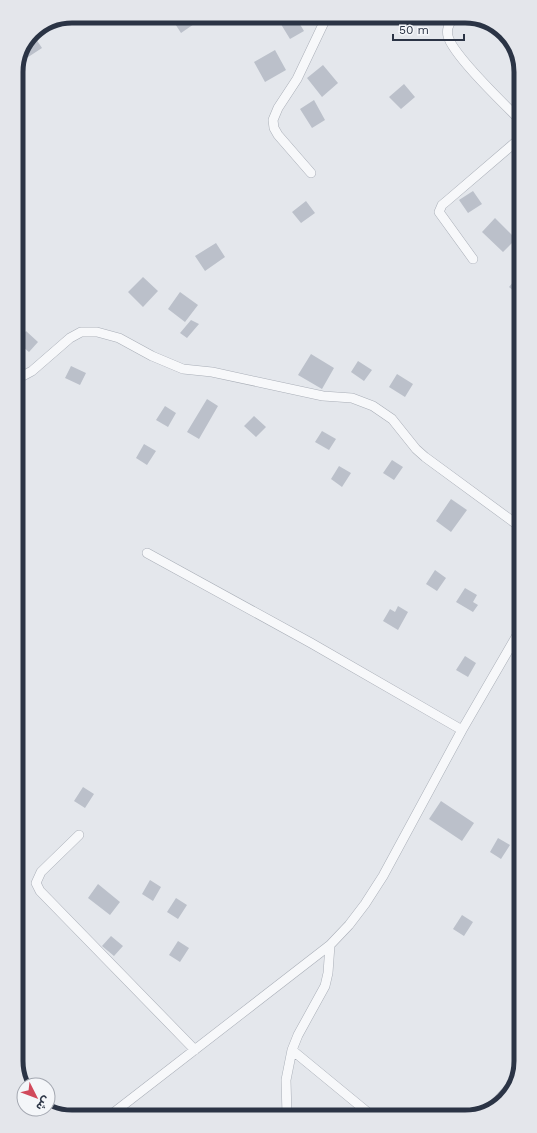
<svg xmlns="http://www.w3.org/2000/svg" width="537" height="1133" font-family="'Work Sans','Noto Sans Arabic',sans-serif">
<style>
.building{fill:#bbc0ca}
.lines{fill:none;stroke-linecap:round;stroke-linejoin:round}
.minor-casing{stroke:#a9aeb7;stroke-width:10}
.minor{stroke:#f7f8fa;stroke-width:9}
.rim{fill:none;stroke:#2b3445;stroke-width:5}
</style>
<rect width="100%" height="100%" fill="#e4e7ec"/>
<path class="building" d="M170,16H192L197,22L181,33Z
M288,16L292,24L298,21L304,31L290,39L279,21Z
M32,33L42,48L19,63Z
M275,50L286,70L265,82L254,62Z
M323,65L338,83L322,97L307,78Z
M404,84L415,97L401,109L389,97Z
M314,100L325,120L312,128L300,109Z
M473,191L482,204L468,213L459,200Z
M306,201L315,213L301,223L292,212Z
M495,218L516,239L503,252L482,232Z
M216,243L225,257L205,271L195,256Z
M519,275V295L509,287Z
M143,277L158,291L143,307L128,292Z
M180,292L198,305L185,322L168,309Z
M191,320L199,324L187,338L180,333Z
M26,331L38,342L29,352L17,342Z
M311,354L334,368L322,389L298,375Z
M358,361L372,370L364,381L351,372Z
M71,366L86,373L80,385L65,378Z
M397,374L413,384L405,397L389,387Z
M207,399L218,406L199,439L187,432Z
M165,406L176,413L168,427L156,420Z
M254,416L266,427L256,437L244,426Z
M322,431L336,439L329,450L315,442Z
M144,444L156,451L147,465L136,458Z
M392,460L403,467L394,480L383,473Z
M339,466L351,473L342,487L331,479Z
M451,499L467,510L451,532L436,521Z
M435,570L446,578L437,591L426,584Z
M465,588L477,595L473,602L478,605L473,612L456,602Z
M398,606L408,612L398,630L383,621L390,609L395,612Z
M465,656L476,663L468,677L456,670Z
M83,787L94,794L85,808L74,801Z
M441,801L474,823L462,841L429,819Z
M498,838L510,845L501,859L490,852Z
M150,880L161,887L153,901L142,894Z
M98,884L120,902L110,915L88,898Z
M176,898L187,905L178,919L167,912Z
M462,915L473,922L464,936L453,929Z
M111,936L123,946L114,956L102,946Z
M178,941L189,948L180,962L169,955Z"/>
<g class="lines">
<g class="minor-casing">
<path id="minor" d="M454,16C450,23 446,28 448,36C452,54 503,103 518,118
M311,173L278,135L274,128L273,120L278,108L297,79L327,16
M473,259L439,212L442,205L448,200L518,140
M17,379L32,371L70,338L81,332H97L119,338L152,356L183,369L212,372L323,396L352,398L373,406L392,419L416,449L425,457L519,526
M147,553L311,643L462,730
M79,835L41,872L36,883L40,891L195,1050
M330,945L328,973L325,986L298,1035L292,1050L371,1115
M491,1108L514,1083
M287,1115L286,1080L292,1050
M108,1117L330,945L349,925L365,904L383,876L462,730L520,630"/>
</g>
<use href="#minor" class="minor"/>
</g>
<path d="M0 0H537V1133H0ZM72 23H465A49 49 0 0 1 514 72V1061A49 49 0 0 1 465 1110H72A49 49 0 0 1 23 1061V72A49 49 0 0 1 72 23Z" fill="#e4e6eb" fill-rule="evenodd"/>
<path class="rim" d="M72 23H465A49 49 0 0 1 514 72V1061A49 49 0 0 1 465 1110H72A49 49 0 0 1 23 1061V72A49 49 0 0 1 72 23Z"/>
<g transform="translate(36 1097) rotate(132)"><circle r="19" fill="#f4f6f9" stroke="#a4a8b1"/>
<path d="M0-3L7 15L0 10L-7 15Z" fill="#d1495b"/>
<text y="-6" font-size="11" font-weight="bold" text-anchor="middle" fill="#2b3445">ش</text>
</g>
<path d="M393 34v6h71v-6" fill="none" stroke="#2b3445" stroke-width="2"/>
<text x="399" y="34" font-size="12" fill="#2b3445" stroke="#f4f6f9" stroke-width="3" paint-order="stroke">50 m</text>
</svg>
